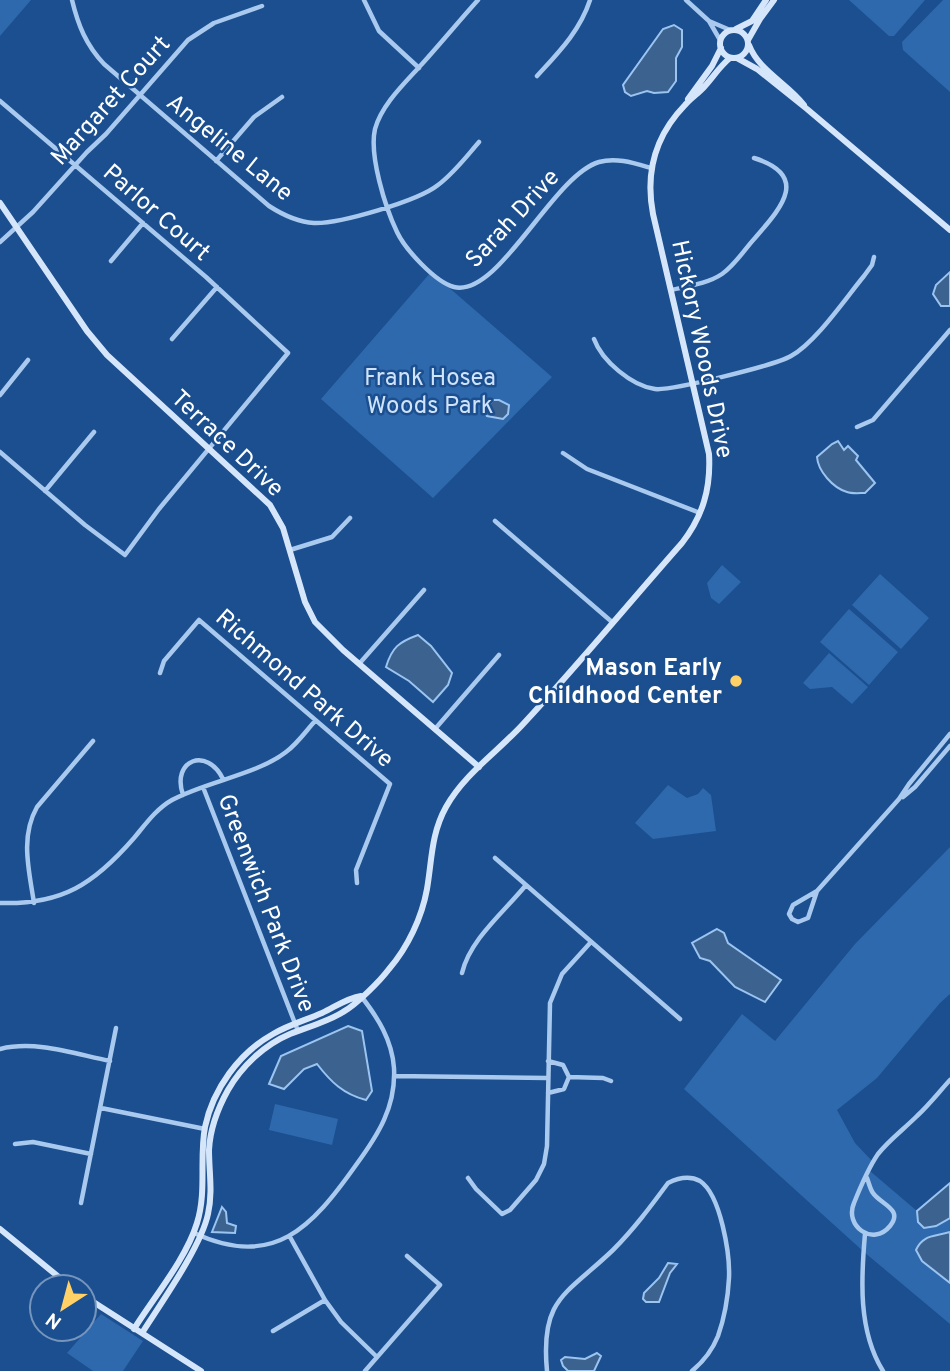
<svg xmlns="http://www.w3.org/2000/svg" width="950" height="1371" font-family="Overpass,sans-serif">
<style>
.green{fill:#2e69ad}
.water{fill:#3c6290;stroke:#9cc4f0;stroke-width:2}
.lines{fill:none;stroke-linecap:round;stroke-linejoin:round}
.street{stroke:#a9c9ee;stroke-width:4.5}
.secondary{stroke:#d6e6fa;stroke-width:6}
.poi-dot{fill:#ffd166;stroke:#1b4f8f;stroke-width:2.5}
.labels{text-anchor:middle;stroke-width:5;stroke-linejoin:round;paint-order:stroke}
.street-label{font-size:24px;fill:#fff;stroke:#1b4f8f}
.park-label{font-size:24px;fill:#cfe3fa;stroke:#1b4f8f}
.poi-label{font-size:24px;font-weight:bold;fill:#fff;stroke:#1b4f8f;text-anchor:end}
</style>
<rect width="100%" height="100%" fill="#1b4f8f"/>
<path class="green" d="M0,0H31L0,36Z
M849,0H925L894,36H889Z
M943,0H950V92L903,50L902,42Z
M431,272L552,377L433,498L321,399Z
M722,565L741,582L719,604L711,598L707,583Z
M880,574L929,618L901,649L852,605Z
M849,609L898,652L869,685L820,642Z
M829,653L868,687L852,704L832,687L810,689L803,683Z
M668,785L687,798L698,794L703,788L711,795L716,831L653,839L635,823Z
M950,847V994L940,1003L877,1078L837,1110L855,1143L873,1162L870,1171L917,1211L950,1183V1324L864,1252L684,1089L742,1014L775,1041L855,944Z
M275,1104L338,1119L332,1145L269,1130Z
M101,1314L143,1341L123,1371H93L67,1353Z"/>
<path class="water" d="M674,25L682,30V47L676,58V81L668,92L654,93L647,91L631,96L625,92L623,85L663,29Z
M950,272V306H941L933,294L936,285Z
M493,400H499L509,405L508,414L503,419L487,416L484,411Z
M838,441L844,450L848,446L858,456L856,460L875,483L865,493C860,493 852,494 847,492C833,488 818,471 817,457L832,444Z
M418,635L431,646L452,673L448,685L433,702L409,681L386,667C392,647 399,642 418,635Z
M717,929L724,933L728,943L781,980L765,1002L735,987L710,961L700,958L692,943Z
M348,1026L362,1031L372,1091L366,1100C343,1094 331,1082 317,1064L304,1069L284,1089L269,1084L281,1056Z
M950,1183V1218L936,1226L924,1228L918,1222L917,1211Z
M222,1207L226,1212L227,1223L236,1226L235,1233L212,1232Z
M950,1232V1283L922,1261L916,1250C923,1234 935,1237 950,1232Z
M668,1263L677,1264L670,1273L659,1302H646L643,1299L644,1293L659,1278Z
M597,1353L601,1356L594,1371H568L563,1366L561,1360L565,1357L585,1359Z"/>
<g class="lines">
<path class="street" d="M72,0C78,25 86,45 104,64L269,206C283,215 297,222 314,223C339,224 418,201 438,185C454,173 466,157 479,142
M364,0L379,31L419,68
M478,0C459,21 441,43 422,64C405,83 382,104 375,129C369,155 385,207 397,232C405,249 435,282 454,287C499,298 552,176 599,162C616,157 634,163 651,168
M686,0L709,21L720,40
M709,21L730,30
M537,76C558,53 580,31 590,0
M0,101L206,277L288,353L159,509L125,555L85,525L0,452
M216,161L254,117L282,97
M0,242L33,212L87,152L106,134L188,40L214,23L262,6
M111,261L143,223
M671,290C688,286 707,284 722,274C735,265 744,250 755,238C779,210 812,176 754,158
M172,339L217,287
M594,339C602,361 632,386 655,389C671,391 776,365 791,356C816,342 845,299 864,276L872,265L874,257
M0,395L28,360
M857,427L873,420L950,330
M563,453L587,469L700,513
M45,491L94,432
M495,521L612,622
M290,550L332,537L350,518
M359,664L424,590
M160,673L164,661L199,620L390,784L356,870L357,883
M435,729L499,655
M203,787L298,1031
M183,795C171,760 207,746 223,779
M903,797L915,787L950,746
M495,858L680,1019
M817,891L808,918L798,922L792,919L789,914L793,905L817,891L899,799L909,784L950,734
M0,903C62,905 94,884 134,838C145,825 156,809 172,800C205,782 258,774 286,752C297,744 306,731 315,721
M34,903C29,870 20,837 37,807L93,741
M462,973C470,939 505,911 526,885
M0,1049C36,1040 75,1054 110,1061
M394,1076L547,1078
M569,1077L603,1078L611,1081
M548,1093L564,1089L569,1077L563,1065L548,1061
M101,1108L205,1129
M15,1144L33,1142L91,1154
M468,1178L476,1189L502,1214L510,1210L536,1180L544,1164L547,1146L550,1003L562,974L591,942
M867,1178C869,1183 870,1189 873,1193C880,1204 904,1209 890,1226C873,1247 844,1226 854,1203C860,1188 869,1167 878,1154C889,1140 904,1129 917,1116C929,1105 939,1092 950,1080
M81,1203L116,1028
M194,1233C274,1270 312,1227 356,1165C378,1135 396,1107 394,1068C392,1040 378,1018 361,996
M865,1234C861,1279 858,1331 883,1371
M290,1237L325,1300L341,1322L377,1357
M273,1331L325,1300
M365,1371L440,1285L407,1256
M547,1371C540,1298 566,1295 613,1250C634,1229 651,1206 668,1183C678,1178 689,1175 700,1181C721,1195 730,1255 729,1278C728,1297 724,1319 718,1336C712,1351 704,1361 692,1371"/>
<path class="secondary" d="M736,29L752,21L766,0
M720 44a14 14 0 1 1 28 0a14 14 0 1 1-28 0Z
M748,40L760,19L774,0
M749,45C759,71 787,83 804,105
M737,58L757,69L807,109L950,230
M688,99L712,66L721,48
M0,203L87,331L107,355L270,505L283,528L305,602L315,622L343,650L479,767
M0,1229L71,1287
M84,1296L201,1371
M134,1329C154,1297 186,1259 197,1223C207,1191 199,1159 205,1127C213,1089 239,1053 273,1034C288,1025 306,1020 322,1013C335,1007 347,998 361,996
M142,1333C161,1303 201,1247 208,1214C213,1192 209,1172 209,1150C210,1130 218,1108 228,1090C242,1066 264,1045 290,1034C308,1027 327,1022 343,1012C356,1005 380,981 389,969C408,947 422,917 427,889C432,860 431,834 446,807C465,773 500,750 525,722C579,664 629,603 682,543C703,516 711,488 709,454L653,214C645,172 655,136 685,105C691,98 699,93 705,86C714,76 720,66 730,58"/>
</g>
<circle class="poi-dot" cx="736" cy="681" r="7"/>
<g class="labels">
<g class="street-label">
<text transform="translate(110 100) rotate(-48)" y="8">Margaret Court</text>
<text transform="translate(230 147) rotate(39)" y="8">Angeline Lane</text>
<text transform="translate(157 212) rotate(41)" y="8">Parlor Court</text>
<text transform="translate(512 218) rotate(-47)" y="8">Sarah Drive</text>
<text transform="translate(703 349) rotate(78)" y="8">Hickory Woods Drive</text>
<text transform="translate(228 443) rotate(43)" y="8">Terrace Drive</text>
<text transform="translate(305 688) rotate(41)" y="8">Richmond Park Drive</text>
<text transform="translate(267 903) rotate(69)" y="8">Greenwich Park Drive</text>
</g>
<g class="park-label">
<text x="430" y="385">Frank Hosea<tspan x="430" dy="28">Woods Park</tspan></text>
</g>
<g class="poi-label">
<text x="722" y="675">Mason Early<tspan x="722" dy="28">Childhood Center</tspan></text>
</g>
</g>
<g transform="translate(63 1308) rotate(216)"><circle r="33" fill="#1b4f8f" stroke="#7695bc" stroke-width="2"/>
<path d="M0-5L12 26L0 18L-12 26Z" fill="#ffd166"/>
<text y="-10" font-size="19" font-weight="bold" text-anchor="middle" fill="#ffffff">N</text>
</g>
</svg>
